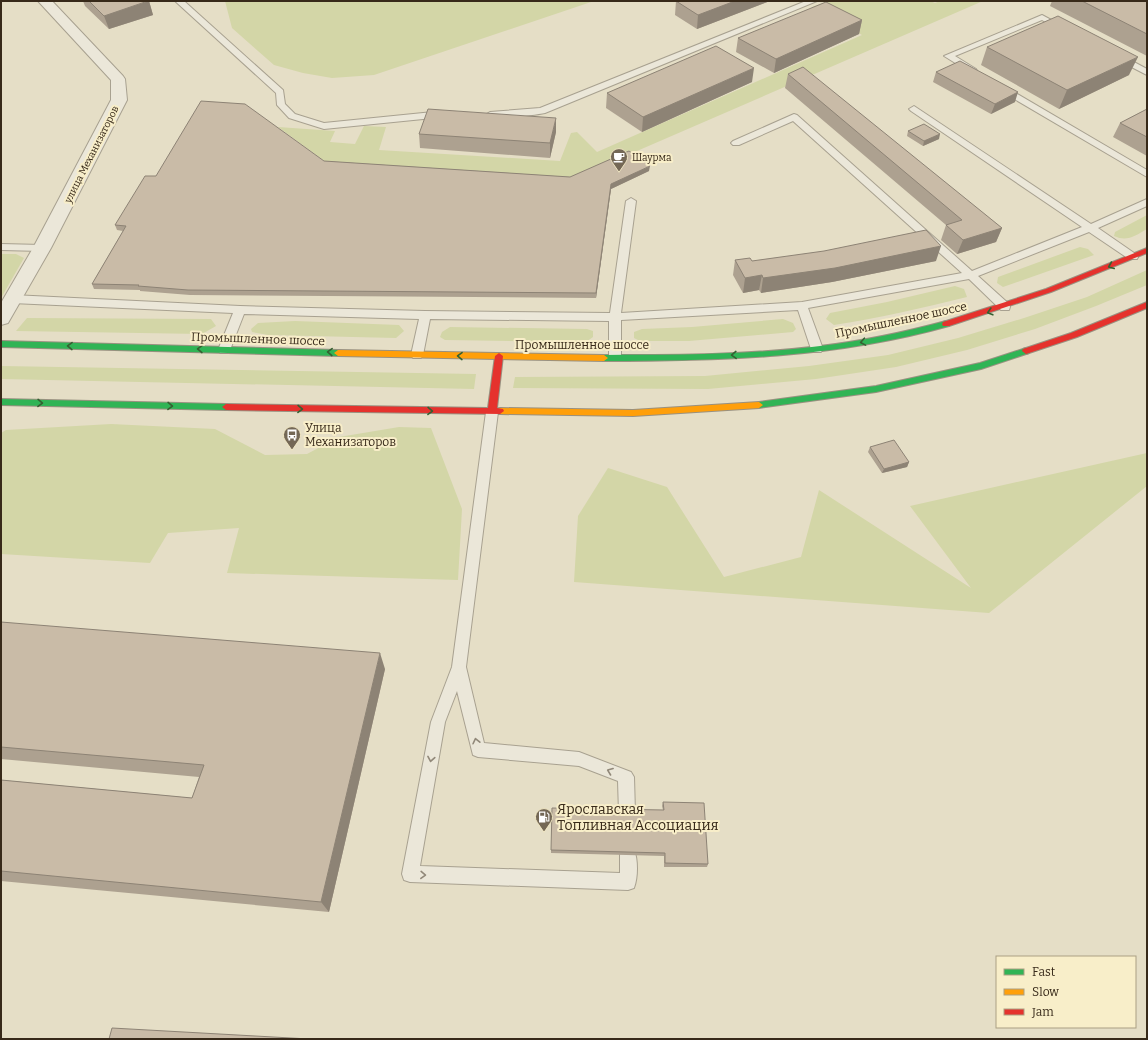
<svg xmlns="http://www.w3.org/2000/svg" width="1148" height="1040" font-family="Bitter,serif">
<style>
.green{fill:#d3d6a7}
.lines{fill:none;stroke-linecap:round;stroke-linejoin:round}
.lane-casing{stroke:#a8a190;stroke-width:2}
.street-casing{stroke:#a8a190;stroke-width:2}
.fast-casing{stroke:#999180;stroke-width:2}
.slow-casing{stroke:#999180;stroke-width:2}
.jam-casing{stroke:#999180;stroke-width:2}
.lane{fill:#ebe7d9;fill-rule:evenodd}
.street{fill:#ebe7d9;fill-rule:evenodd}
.fast{fill:#30b455;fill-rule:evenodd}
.slow{fill:#ff9f0a;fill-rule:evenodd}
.jam{fill:#e5322d;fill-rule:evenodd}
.wall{fill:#ada190}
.shaded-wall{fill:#8d8375}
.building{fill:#c9bba7;stroke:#8d8375}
.oneway{stroke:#346131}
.oneway2{stroke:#918879}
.labels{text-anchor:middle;stroke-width:4;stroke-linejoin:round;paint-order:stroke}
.far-street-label{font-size:10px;fill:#372919;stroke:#f8eec9}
.far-poi-label{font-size:10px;fill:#372919;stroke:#f8eec9;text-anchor:start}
.street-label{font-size:12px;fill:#372919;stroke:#f8eec9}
.poi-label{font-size:12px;fill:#372919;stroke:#f8eec9;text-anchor:start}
.near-poi-label{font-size:14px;fill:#372919;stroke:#f8eec9;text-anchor:start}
</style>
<rect width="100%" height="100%" fill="#e5dec6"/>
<path class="green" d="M225,1H594L374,75L332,78L303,73L274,65L232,28Z
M828,1H930L935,3L940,1H983L570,180L327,163L278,127L335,131L330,142L355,144L364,126L386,127L379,150L560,161L571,133L577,132L597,152L862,35L812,7Z
M1147,215V229C1135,236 1127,242 1114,236L1115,232Z
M1080,247L1088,249L1094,255L1003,287L997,283L998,277Z
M1,254H16L24,258L1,298Z
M1147,270V285L1096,306L1035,329L967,350L896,367L816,379L708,389L513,388L515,377L705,376L809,366L888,355L958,338L1024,318L1087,297Z
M955,286L964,289L967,297C923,308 879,318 834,325L826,319L830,313L887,302Z
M27,318L211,319L216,326L202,334L16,331Z
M783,319L793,323L796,329L793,332L689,341H640L634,338V332L642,329L692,327Z
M295,321L399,325L404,331L396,338L268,335L252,332L251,329L258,323Z
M450,327L587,329L593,331V337L586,342L445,340L440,337L442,332Z
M1,366L476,374L474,389L1,379Z
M111,424L215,429L265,455L307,454L339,437L399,427L431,428L462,509L458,580L227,573L239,528L168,533L150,563L1,554V433L6,430Z
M1147,453V486L989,613L574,582L578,516L608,468L667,487L724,577L801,557L819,490L971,588L910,506Z"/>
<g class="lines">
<g class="lane-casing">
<path id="lane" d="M175,1H184L283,90L285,104L295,114L324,123L443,111L448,114L443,117L324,129L289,118L277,105L276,93Z
M806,1H817L545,113C535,115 492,121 485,115L490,112L540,108Z
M1042,15L1068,29L1067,31H1061L1042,20L955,56L976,69L977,71L976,73L973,74L944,56Z
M1119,54L1147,69V75L1116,59L1115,57Z
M1002,85L1147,170V177L999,90L998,88Z
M914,106L1091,224L1147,199V206L1098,228L1137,255L1138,257L1137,259H1129L1089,232L978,276L1009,304L1010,307L1009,310H1001L969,279L808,308L823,349L821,352H813L811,349L798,310L621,320V357L619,360H611L609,357V321L430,319L423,355L421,358H413L411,355L419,319L244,314L230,350L228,353H220L218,350L233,313L12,303L8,302L7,299L8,296L12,295L240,306L425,311L610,313L626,201L631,198L636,201L621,313L802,302L962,273L793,121L739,145H733L731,143L733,141L794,114L797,115L972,271L1082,227L911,111L909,109Z
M1,244L42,245L47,248L42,251L1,250Z
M492,408L496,409L498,412L466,667L484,743L579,752L631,772L634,777L635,813L633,818L627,821L621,818L619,813L618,781L579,766L478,757L473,755L457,691L445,722L420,866L620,873V855L622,849L628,847L634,849C638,860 638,877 634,888L628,890L410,882L404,880L402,874L431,722L452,667L486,412L488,409Z"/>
</g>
<g class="street-casing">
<path id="street" d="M38,1H52L123,76L125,79L127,100L51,248L8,323L1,325V303L33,248L111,100V80Z"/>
</g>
<g class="fast-casing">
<path id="fast" d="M946,321L949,322L950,324L949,326C836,358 720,361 604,361L600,358L604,355C676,355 749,355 820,346C863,341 905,332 946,321Z
M1,341L338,350L342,353L338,356L1,347Z
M1026,348L1029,349L1030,351L1029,353L981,369L876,392L759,408L755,405L759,402L876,386L980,363Z
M1,399L226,404L230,407L226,410L1,405Z"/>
</g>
<g class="slow-casing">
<path id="slow" d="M338,350L604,355L608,358L604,361L338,356L334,353Z
M759,402L763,405L759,408L633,416L500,414L496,411L500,408L633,410Z"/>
</g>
<g class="jam-casing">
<path id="jam" d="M1147,248V253L1051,292L949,326H943L942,324L943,322L1046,289Z
M1147,302V308L1077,337L1026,354L1022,351L1023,349L1071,333Z
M499,353L503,356L497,408L503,409L504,411L500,414L226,410L222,407L226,404L488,408L495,356Z"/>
</g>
<use href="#lane" class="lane"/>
<use href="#street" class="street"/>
<use href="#fast" class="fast"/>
<use href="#slow" class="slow"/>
<use href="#jam" class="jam"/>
</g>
<path class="wall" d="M83,1H149L153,15L109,29L85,6Z
M676,1H770L697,29L675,15Z
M1052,1H1147V56L1050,6Z
M862,20L859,34L774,73L736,52L738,38Z
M987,47L1129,75L1059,109L981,65Z
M936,72L1015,102L991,114L933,82Z
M788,74L1002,228L996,242L957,254L941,240L946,225L785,88Z
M752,82L642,132L606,108L607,93Z
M1147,109V156L1113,137L1120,123Z
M908,131L939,139L923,146L907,136Z
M556,132L550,158L420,148L419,134Z
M324,161L570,177L649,171L611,189L596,298L190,295L140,291V290L94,289L92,284L123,231L117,230L115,225L156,176Z
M735,260L752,261H936L832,282L761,293L759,290L743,293L733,275Z
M870,447L909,462L907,467L882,473L868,452Z
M1,622L385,669L329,912L1,881V780L192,798L199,777L1,759Z
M663,802L708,864L707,867H664V856L551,853V850L663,810L662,806Z"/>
<path class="shaded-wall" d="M149,1L153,15L109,29L104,16Z
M735,1H770L697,29L698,15Z
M862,20L859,34L774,73L776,59Z
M1138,57L1129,75L1059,109L1067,90Z
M754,68L752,82L642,132L643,117Z
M1018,92L1015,102L991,114L995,104Z
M556,118V132L550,158V143Z
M940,134L939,139L923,146L924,141Z
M650,166L649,171L611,189L596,298V293L611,184Z
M1002,228L996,242L957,254L963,240Z
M941,246L936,261L832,282L761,293L763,278Z
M762,275L759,290L743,293L745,278Z
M909,462L907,467L882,473L884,469Z
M380,653L385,669L329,912L321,902Z"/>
<path class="building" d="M89,1H148L104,16Z
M676,1H735L698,15Z
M1082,1H1147V34Z
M826,2L862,20L776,59L738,38Z
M1058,16L1138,57L1067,90L987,47Z
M716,46L754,68L643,117L607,93Z
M960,61L1018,92L995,104L936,72Z
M803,67L1002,228L963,240L946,225L962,220L788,74Z
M201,101L245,104L324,161L570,177L629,151L650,166L611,184L596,293L188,290L138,286L139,285L92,284L126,226L115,225L145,176H156Z
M428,109L556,118L550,143L419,134Z
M1147,109V137L1120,123Z
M924,124L940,134L924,141L908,131Z
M926,230L941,246L835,268L763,278L762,275L745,278L735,260L750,258L752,261L824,251Z
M894,440L909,462L884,469L870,447Z
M1,622L380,653L321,902L1,871V780L192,798L204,765L1,747Z
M663,802L704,803L708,864L665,863V853L551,850L552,808L664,810Z
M112,1028L309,1039H109Z"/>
<defs><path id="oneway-chevron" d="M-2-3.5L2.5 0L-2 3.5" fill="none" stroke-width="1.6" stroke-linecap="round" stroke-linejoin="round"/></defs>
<g class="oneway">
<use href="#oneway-chevron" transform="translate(1111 266) rotate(157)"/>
<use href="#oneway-chevron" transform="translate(990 312) rotate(164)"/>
<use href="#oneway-chevron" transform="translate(863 342) rotate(170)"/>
<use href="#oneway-chevron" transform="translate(70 346) rotate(-179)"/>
<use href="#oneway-chevron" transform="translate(200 349) rotate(-179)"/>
<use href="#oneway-chevron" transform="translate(330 352) rotate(-178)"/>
<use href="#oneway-chevron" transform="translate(734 355) rotate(178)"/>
<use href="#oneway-chevron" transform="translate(460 356) rotate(-179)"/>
<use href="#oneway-chevron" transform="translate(40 403) rotate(1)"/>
<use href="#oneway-chevron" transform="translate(170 406) rotate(1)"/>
<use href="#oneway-chevron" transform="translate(300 409) rotate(1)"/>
<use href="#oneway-chevron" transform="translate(430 411) rotate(1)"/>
</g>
<g class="oneway2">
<use href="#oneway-chevron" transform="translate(476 741) rotate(-103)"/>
<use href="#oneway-chevron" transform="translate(431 759) rotate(100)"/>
<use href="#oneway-chevron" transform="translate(610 771) rotate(-159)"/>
<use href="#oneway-chevron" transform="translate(423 875) rotate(2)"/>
</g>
<defs>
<g id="cafe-pin" transform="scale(0.9)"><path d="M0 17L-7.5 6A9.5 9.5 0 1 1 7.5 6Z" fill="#746856" stroke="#f8eec9"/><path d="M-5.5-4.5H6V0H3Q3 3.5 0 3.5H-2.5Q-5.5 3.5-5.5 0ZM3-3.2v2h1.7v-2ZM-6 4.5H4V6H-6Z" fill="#fff"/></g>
<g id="bus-pin" transform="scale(0.9)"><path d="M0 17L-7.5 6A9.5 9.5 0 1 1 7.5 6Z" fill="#746856" stroke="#f8eec9"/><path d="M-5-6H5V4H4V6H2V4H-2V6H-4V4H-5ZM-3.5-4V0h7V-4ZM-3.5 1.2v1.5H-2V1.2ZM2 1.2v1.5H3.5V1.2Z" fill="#fff"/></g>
<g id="fuel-pin" transform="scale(0.9)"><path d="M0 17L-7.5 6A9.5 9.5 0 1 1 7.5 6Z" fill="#746856" stroke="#f8eec9"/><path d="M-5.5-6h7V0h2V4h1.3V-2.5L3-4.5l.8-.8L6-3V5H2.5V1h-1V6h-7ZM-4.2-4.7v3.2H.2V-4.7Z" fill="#fff"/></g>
</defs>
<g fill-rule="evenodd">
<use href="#cafe-pin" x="619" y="157"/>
<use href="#bus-pin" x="292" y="435"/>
<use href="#fuel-pin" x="544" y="817"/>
</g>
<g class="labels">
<g class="far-street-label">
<text transform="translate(91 154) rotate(-63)" y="4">улица Механизаторов</text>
</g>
<g class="far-poi-label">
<text x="632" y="161">Шаурма</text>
</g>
<g class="street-label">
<text transform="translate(901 320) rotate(-12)" y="4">Промышленное шоссе</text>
<text transform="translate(258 339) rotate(2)" y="4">Промышленное шоссе</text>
<text x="582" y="349">Промышленное шоссе</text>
</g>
<g class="poi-label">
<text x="305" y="432">Улица<tspan x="305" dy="14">Механизаторов</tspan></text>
</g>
<g class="near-poi-label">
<text x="557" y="814">Ярославская<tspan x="557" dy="16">Топливная Ассоциация</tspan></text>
</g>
</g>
<rect width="1148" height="1040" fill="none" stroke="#372919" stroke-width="4"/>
<rect x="996" y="956" width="140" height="72" fill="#f8eec9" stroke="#ab9f83"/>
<rect x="1004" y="969" width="20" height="6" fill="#30b455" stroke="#ab9f83"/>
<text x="1032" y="976" font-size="12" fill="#372919">Fast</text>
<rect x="1004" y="989" width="20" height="6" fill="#ff9f0a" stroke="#ab9f83"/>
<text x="1032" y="996" font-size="12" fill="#372919">Slow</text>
<rect x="1004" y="1009" width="20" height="6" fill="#e5322d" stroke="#ab9f83"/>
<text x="1032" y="1016" font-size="12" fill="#372919">Jam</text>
</svg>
